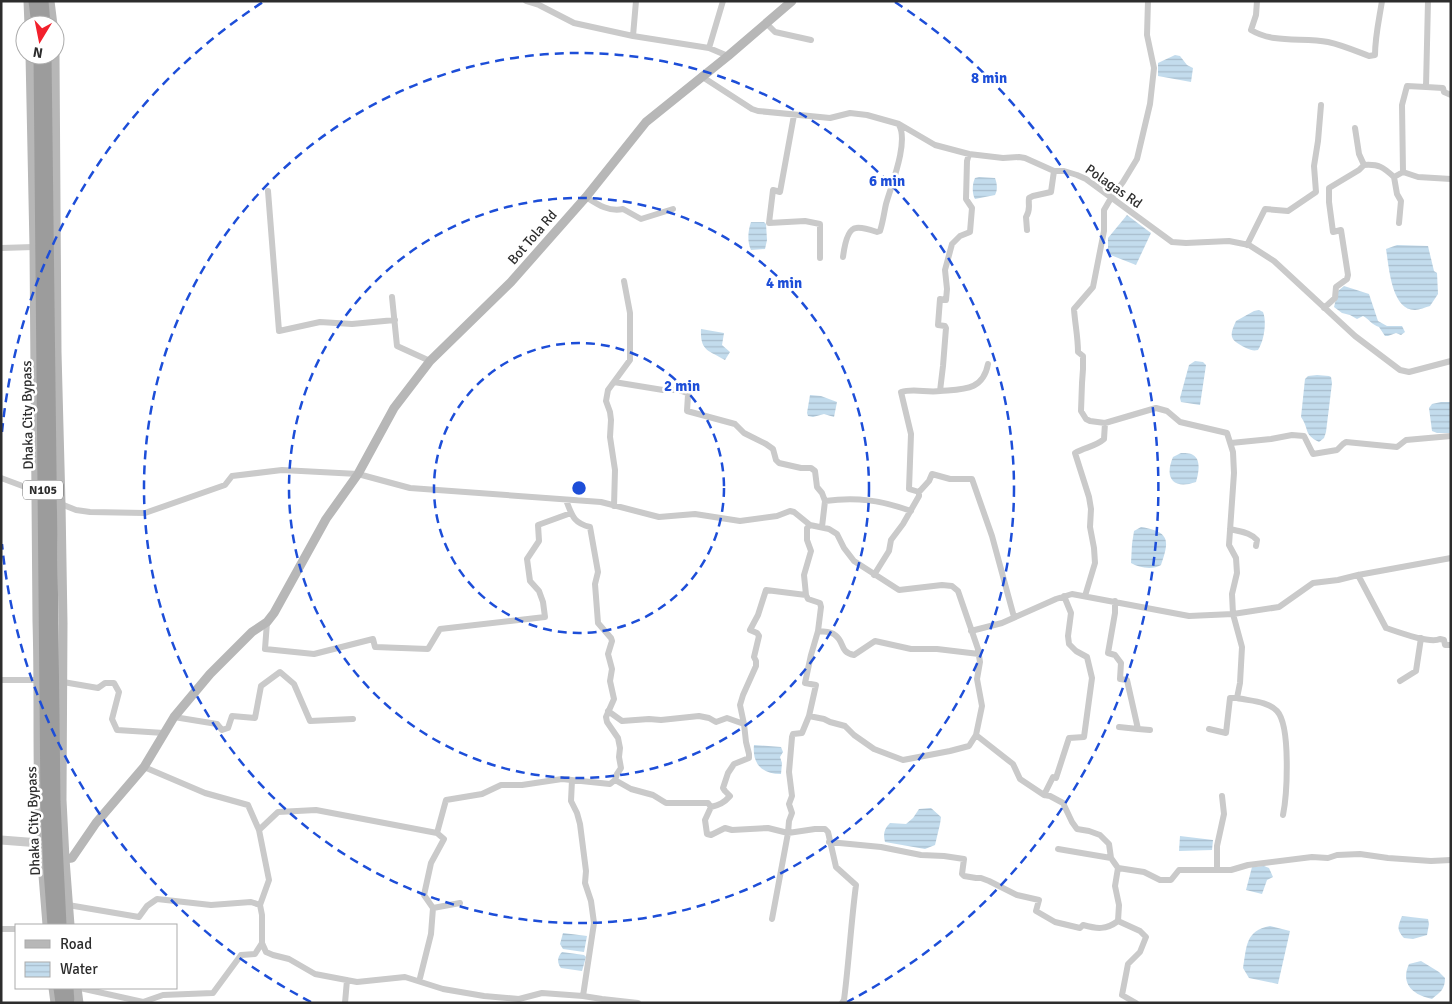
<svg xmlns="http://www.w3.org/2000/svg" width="1452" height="1004" font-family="Signika,sans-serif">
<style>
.water{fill:url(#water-rules)}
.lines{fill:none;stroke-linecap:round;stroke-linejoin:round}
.minor{stroke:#cacaca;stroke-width:6}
.tertiary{stroke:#cacaca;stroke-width:9}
.secondary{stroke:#b7b7b7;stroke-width:9}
.trunk{stroke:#9c9c9c;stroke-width:11}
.ring{fill:none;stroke:#1d4ed8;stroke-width:2.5;stroke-dasharray:9 6}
.labels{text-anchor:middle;stroke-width:5;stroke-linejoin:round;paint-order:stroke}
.shield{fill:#fff;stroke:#6c6c6c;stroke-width:1}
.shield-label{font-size:12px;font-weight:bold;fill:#2d2d2d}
.street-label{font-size:14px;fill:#2d2d2d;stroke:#fff}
.centre{fill:#1d4ed8;stroke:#fff;stroke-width:2.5}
.ring-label{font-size:15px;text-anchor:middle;font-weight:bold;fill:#1d4ed8;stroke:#fff;stroke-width:5;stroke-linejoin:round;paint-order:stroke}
</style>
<defs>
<pattern id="water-rules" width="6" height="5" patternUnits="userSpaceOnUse" patternTransform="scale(1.25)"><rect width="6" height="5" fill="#c3dced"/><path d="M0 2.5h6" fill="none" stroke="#a8bdcc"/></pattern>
</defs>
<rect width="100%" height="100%" fill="#fff"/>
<path class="water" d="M1175,55L1180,56L1187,65L1193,68L1191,82L1158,76V63Z
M979,177L995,178C997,183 998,190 995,195L975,199C972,194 972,184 975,178Z
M1127,215L1151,233L1136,265L1108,254V238Z
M751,222H764L766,224L767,240L765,249L751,250C747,242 748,230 751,222Z
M1397,245L1428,246L1434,271L1437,273L1438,294L1430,306C1426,307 1419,310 1415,310C1391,310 1389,266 1386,249Z
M1344,286L1369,294L1378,321L1387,326H1402L1405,332L1401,335L1396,333L1388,336H1385L1379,327C1372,325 1369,319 1363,316L1357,319L1350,315L1342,313L1334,307L1338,291Z
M1259,310L1263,312C1267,322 1264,341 1258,350C1253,351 1251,350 1246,348C1231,340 1228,338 1236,321L1254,311Z
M701,329L724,333L722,345L730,352L725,360C708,350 700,351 701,329Z
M1195,361L1203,362L1206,365L1200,405L1181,402L1180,398L1189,365Z
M1317,375L1329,376L1331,377L1332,383L1326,432L1324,438L1319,442C1303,434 1310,430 1301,417L1305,379L1308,376Z
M810,395L821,396L837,402L834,417L824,414L813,417L808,416L807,413Z
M1441,402H1451V433H1437L1432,431L1429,408L1432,404Z
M1181,453C1184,453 1190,453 1193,455C1202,460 1198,475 1196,482C1173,490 1164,478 1173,457Z
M1141,527C1171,532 1169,541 1161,565C1153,570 1139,568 1131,563L1132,544L1134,531Z
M754,745L781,747L783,752L780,757L782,763L781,774C762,774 752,764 754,745Z
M931,808L941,817L940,824L935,845L925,849L885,842C883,834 884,829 890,823L906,824L913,818L919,809Z
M1180,836L1213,840L1212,850L1179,851Z
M1264,866L1269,868L1273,877L1267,880L1262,894L1246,890L1252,867Z
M1402,916L1428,919L1429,924L1427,935L1413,939L1404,938C1396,929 1398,926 1402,916Z
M1270,926L1290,931L1278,984L1249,978L1243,968C1247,946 1245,931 1270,926Z
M563,933L587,936L584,952L563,949L560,944Z
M562,952L584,955L586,957L582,971L561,968C557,963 557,957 562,952Z
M1421,961L1439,972L1445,978C1445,990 1440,992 1432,999C1413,995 1400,984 1409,964Z"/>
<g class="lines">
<path class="minor" d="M526,1L539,5L574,23L633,36L709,48L728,56
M1148,1L1147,35L1154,68L1150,104L1137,159L1123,182L1111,198L1104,210V231L1093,287L1074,309C1075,324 1078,337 1078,352L1083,356V369L1082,383L1081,411L1086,419L1090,421L1105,423L1156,408L1167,411L1180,422L1227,433L1233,452L1234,473L1229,545L1236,558L1237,573L1232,594L1233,614L1242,647L1240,683L1237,698H1230L1226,733L1209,729
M1257,1L1256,15L1251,30C1274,44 1303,37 1328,42C1342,45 1356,51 1369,56L1375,55C1375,37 1379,20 1382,1
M767,24L775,32L811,40
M633,36L636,1
M709,48L723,1
M701,76L752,109L758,111L830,118L850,113L867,115L899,124L935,145L969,154L1003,158L1019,157L1025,158L1054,171H1064L1077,175L1086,179L1172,242L1186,243L1229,241L1249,245L1274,261L1355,336L1400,370L1409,372L1451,361
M1426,87L1443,88L1444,92L1451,95
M794,115L780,192L773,190L769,223L805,221L820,224V258
M1355,128L1359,154L1364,165C1379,164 1383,167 1394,177
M1403,172L1402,105L1407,86L1426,87L1428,1
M268,191L279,331L320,322L352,324L395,320
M586,197C597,204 608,212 623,209L641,219L673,209
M1399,223L1401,201L1397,194L1394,177L1403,172L1418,177L1451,179
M1027,230L1026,217C1031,210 1028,206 1029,198L1033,196L1051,192L1054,171
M1247,245L1265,209L1288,211L1316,192L1314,166L1318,141L1321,105
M1,248L34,247
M843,257C844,249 847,229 856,228C863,227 871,230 877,232L880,231C883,222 884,213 886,204C891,186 909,142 899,125
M392,297L397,346L430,361
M1324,308L1335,298L1336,287L1347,279L1348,275L1341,230L1333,232L1329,202V188L1359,170L1364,165
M614,382L663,390H679L687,393L688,395L687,411L735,424L744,433L766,444L773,449L776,460L779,463L801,468H811L815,471L817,487L822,493L825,501L822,527
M940,391C963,389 983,391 988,364
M1231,443L1271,439L1292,435L1304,436L1313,454L1337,450L1343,444L1346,442L1397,447L1406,440L1451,436
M1,478L36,491
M919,492L929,481L932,474L950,479H972L992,536L1014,617
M566,500C572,515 573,523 590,527L598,572L595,584L598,623L611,638L612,641L608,654L612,669L610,681L614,699L606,717L607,722L618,738L620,748L619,757L621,768L617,774L615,780
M825,501C856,497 881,500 911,511
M61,504L76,510L90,512L145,513L225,485L232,476L282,470L358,474L410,488L601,502L659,517L695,514L740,521L777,516L790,511L794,512L810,525L829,529L837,534L844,548L854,561L899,590L942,585L952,586L958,591L978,649L980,662L977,679L982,706L976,735L1013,764L1020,779L1044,795L1050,796L1063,803L1072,822L1077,829L1089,831L1100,835L1109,844L1111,858L1118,868L1144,872L1160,880H1171L1179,870H1231L1248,865L1312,857L1328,858L1337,855L1360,854L1388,858L1431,861L1451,860
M614,506L615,470L610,437L611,420L610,412L606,401L608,390L630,360V313L624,281
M1230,529C1241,532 1250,532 1257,540L1256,546
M874,575L889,551L891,540L903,524L919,496V492L909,489L911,434L901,392C914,388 927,393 940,391L943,366L946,328L945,326L938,325L940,299L946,300L947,289L945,270L952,244L960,236L970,232L972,208L966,199L967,161L969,154
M1358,575L1386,628C1398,632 1430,644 1440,639L1444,640L1445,645H1451
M806,595L808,599L820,603L821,607L818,631L811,655L805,683L816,685L809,716L824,719L830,722L845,726L854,735L874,749L903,760L950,751L969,746L976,735
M1085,596L1095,563L1094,548L1090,527L1091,509L1089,497L1075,453C1085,447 1095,447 1104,439L1105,423
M1115,601V613L1108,653L1115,655L1121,663L1120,679L1127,680L1138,729L1119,727
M267,622L265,649L314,654L373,639L375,647L428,649L440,629L545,617L543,602L539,591L530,581L527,559L539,541L538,525L571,513
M818,631C823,632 831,631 835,635C845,642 839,652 854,655L875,641L911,649H937L979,654
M971,631L1002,623L1056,599L1072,594L1189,616L1233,614L1279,607L1313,583L1338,580L1358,575L1451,558
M1,680H39
M1400,681L1416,671L1421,638
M63,682L98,688L105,683H114L119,692L112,719L117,730L164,733
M1237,698C1250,701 1268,701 1277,711C1291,726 1287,795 1283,815
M608,711L622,721L649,719L661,720L699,716L709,718L716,722L727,718L744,724L746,742L749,754V758L734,764L728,773L723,788L725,791L730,796C724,803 719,805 711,807
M174,717L217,724L222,730L228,728L232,716L255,718L261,686L280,672L294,684L310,721L353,719
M744,724L740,705L743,695L756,666V661L754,657L759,636L757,633L750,630L758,615L766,590L806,595L804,575L811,551L807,540V528L810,525
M1138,729L1150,730
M144,767L205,793L248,805L259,830L278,812L316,810L437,833L446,800L482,794L501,785H522L562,779L610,784L615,780L631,789L653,795L666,803H708L711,807L705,820L707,834L711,835L725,828L732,830L768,828L788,833L789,821L792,813L789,804L792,796L789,772L792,737L793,734L802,733L809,716
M572,780L571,801L577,813L580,824L586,871L585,883L591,901L594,923L583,996
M1044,795L1053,777L1056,778L1069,738L1084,737L1092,678L1087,657L1076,651L1069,644L1068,636L1071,613L1064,596
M259,830L269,880L260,905
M437,833L444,839L431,863L424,895L433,908L460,903
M829,842L881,847L921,855L944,856L964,859L962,874L964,876L976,878H981L989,881L1017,895L1039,900L1036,911L1055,922L1080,928L1083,925C1097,929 1106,930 1118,921
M1058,849L1111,858
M1118,868L1115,886L1119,905L1118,921L1140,931L1146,937L1140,952L1128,964L1122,995L1136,1003
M1217,870V846L1224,814L1222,796
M68,905L139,917L147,906L157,899L211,905L251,902L260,905L262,915V943L266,952L273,955L289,959L315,974L357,982L405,977L443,989L484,996L519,999L542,993L583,996L602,999L638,1003
M772,919L788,833L815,829H825L828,832L836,867L856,885C851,923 849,961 844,1000L842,1003
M1,929H16
M420,978L431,934L433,908
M80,988L143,1002L163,995L213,993L241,955L255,954L262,943
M345,1003L347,980"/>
<path class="tertiary" d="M1,840L40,843"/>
<path class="secondary" d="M28,1L29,25
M50,1L53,25
M30,55L34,247L37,622C39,684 37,745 39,806C40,846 44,886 47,925
M55,55L57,352L61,504L63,623L62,800L65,859L70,925
M65,859L72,858L96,823L144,767L174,717L210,674L252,632L267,622L274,613L326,519L358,474L394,408L430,361L511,282L586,197L646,122L728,56L792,1
M53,988L55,1003
M77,988L79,1003"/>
<path class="trunk" d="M34,1L37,25
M43,1L45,25
M39,55L46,806L49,870L53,925
M46,55L55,802L61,925
M59,988L61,1003
M68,988L69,1003"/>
</g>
<g class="ring">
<circle cx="579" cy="488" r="145"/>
<circle cx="579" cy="488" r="290"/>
<circle cx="579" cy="488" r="435"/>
<path d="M311 1002A580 580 0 0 1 2 544M2 432A580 580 0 0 1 263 2M895 2A580 580 0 0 1 847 1002"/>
</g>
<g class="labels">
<rect class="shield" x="23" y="480.5" width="40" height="19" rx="4"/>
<g class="shield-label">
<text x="43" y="494">N105</text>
</g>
<g class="street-label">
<text transform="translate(1114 186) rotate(35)" y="5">Polagas Rd</text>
<text transform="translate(532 237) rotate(-49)" y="5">Bot Tola Rd</text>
<text transform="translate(27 415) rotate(-91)" y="5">Dhaka City Bypass</text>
<text transform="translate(33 821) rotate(-92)" y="5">Dhaka City Bypass</text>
</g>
</g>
<circle cx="579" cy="488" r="8" class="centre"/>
<g class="ring-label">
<text x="989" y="83">8 min</text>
<text x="887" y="186">6 min</text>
<text x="784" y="288">4 min</text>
<text x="682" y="391">2 min</text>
</g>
<rect width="1452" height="1004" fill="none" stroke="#2d2d2d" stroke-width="5"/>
<rect x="15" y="924" width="162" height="65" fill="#ffffff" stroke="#ababab"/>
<rect x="25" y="940" width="25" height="8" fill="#b7b7b7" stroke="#ababab"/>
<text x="60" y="949" font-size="15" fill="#2d2d2d">Road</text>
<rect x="25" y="962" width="25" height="15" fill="url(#water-rules)" stroke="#ababab"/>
<text x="60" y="974" font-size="15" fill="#2d2d2d">Water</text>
<g transform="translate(40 40) rotate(190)"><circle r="24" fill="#ffffff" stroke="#ababab"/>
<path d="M0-4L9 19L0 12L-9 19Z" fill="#f2202c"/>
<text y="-8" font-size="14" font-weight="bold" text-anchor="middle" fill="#2d2d2d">N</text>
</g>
</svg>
